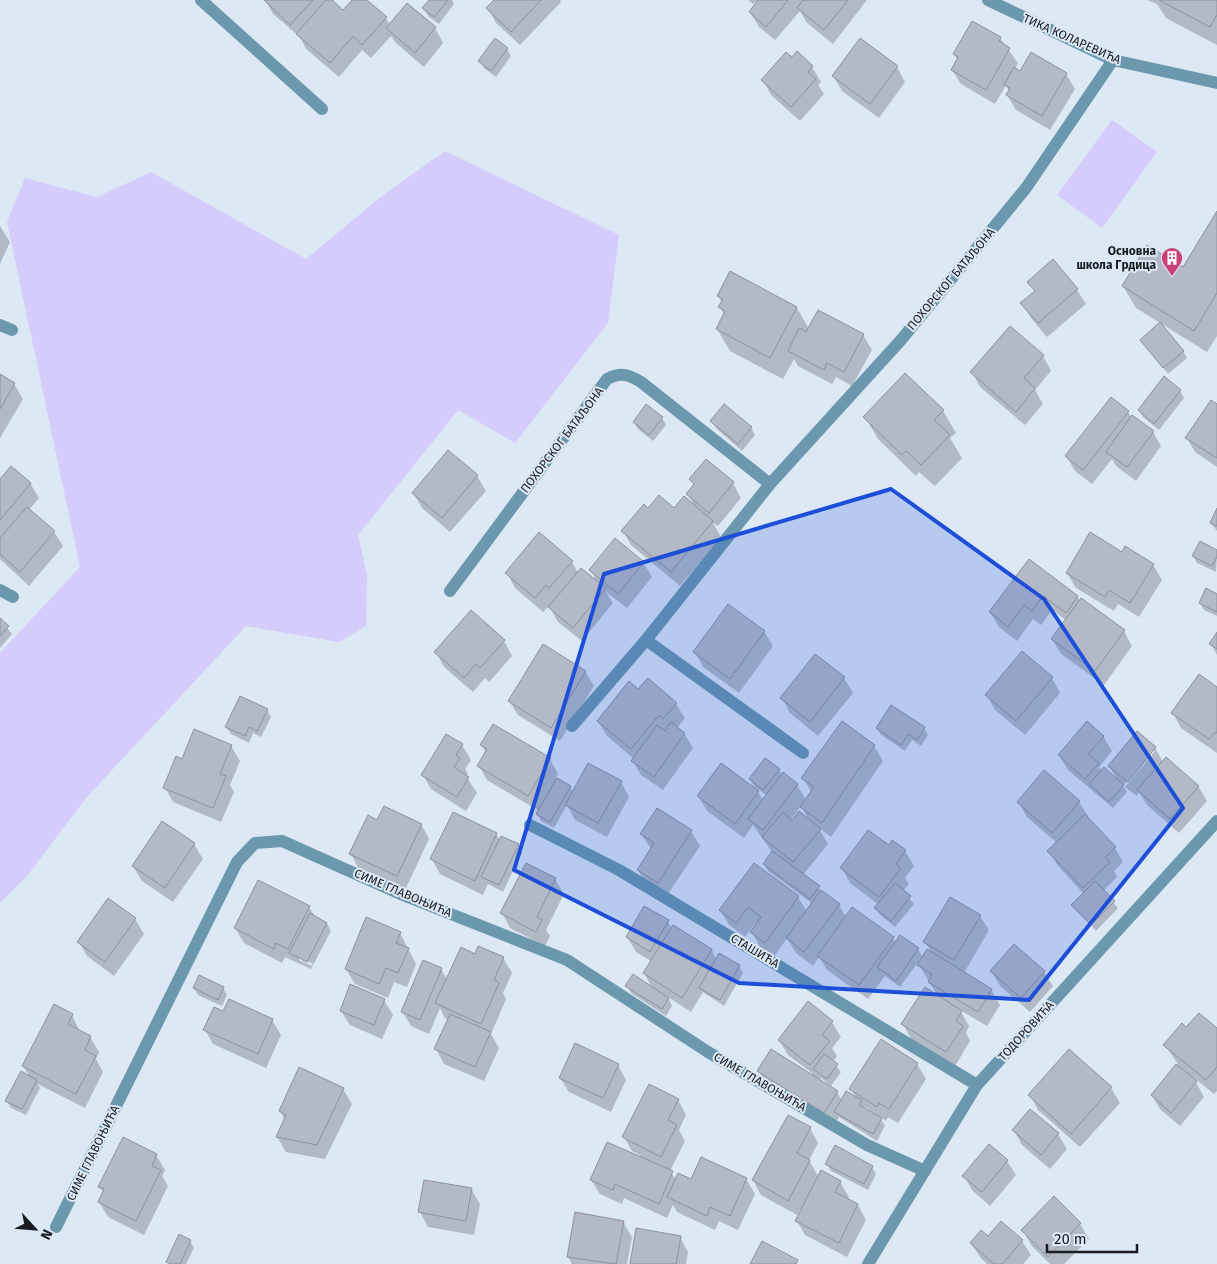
<svg xmlns="http://www.w3.org/2000/svg" width="1217" height="1264" font-family="'Fira Sans',sans-serif">
<style>
.green{fill:#d5ccfb}
.shadow{fill:#0003;fill-rule:evenodd}
.building{fill:#b4b9c7;stroke:#8c919e}
.lines{fill:none;stroke-linecap:round;stroke-linejoin:round}
.minor{stroke:#6b98ad;stroke-width:12}
.marked{fill:#1d4ed8;fill-opacity:0.2;stroke:#1d4ed8;stroke-width:4;stroke-linejoin:round}
.labels{text-anchor:middle;stroke-width:4;stroke-linejoin:round;paint-order:stroke}
.street-label{font-size:12px;fill:#181c21;stroke:#dde8f5}
.poi-label{font-size:12px;font-weight:bold;fill:#181c21;stroke:#dde8f5;text-anchor:end}
</style>
<rect width="100%" height="100%" fill="#dde8f5"/>
<path class="green" d="M1112,120L1157,152L1102,228L1057,195Z
M445,151L619,235L608,323L515,443L458,410L358,535L367,574L366,626L339,642L246,626L86,798L27,876L0,903V653L80,567L7,222L25,178L97,197L151,172L306,259L382,196Z"/>
<path class="shadow" d="M265,0H334L333,2L343,11L353,0H365L386,18L390,25L435,28L443,43L424,67L396,43L391,36L371,58L362,50L339,77L306,49L300,37L273,14Z
M431,0H452L454,4L439,24L428,16L424,9Z
M496,0H560L561,2L520,45L496,23L488,8Z
M748,0H867L833,44L807,23L800,11L775,40L759,27L750,12L758,2L756,1L753,4Z
M1147,0H1217V45L1166,18L1157,4Z
M1000,38L1018,63L1015,69L1021,73L1066,74L1075,89L1050,130L1016,110L1007,95L1009,92L1006,85L995,104L961,84L952,70L958,60L954,54Z
M507,49L511,56L496,77L484,68L480,61Z
M797,53L812,67L821,82L818,85L824,94L800,121L771,95L763,80Z
M897,67L905,82L879,118L842,91L833,76Z
M1217,213V336L1207,352L1136,308L1123,286L1184,269Z
M0,226L10,242L0,264Z
M1029,282L1077,290L1086,304L1047,337L1031,318L1022,303L1035,292Z
M718,296L797,308L809,329L863,335L872,350L852,386L836,377L832,384L798,366L794,359L783,379L730,351L717,329L725,316L720,307L722,303Z
M1142,340L1183,351L1187,358L1168,374Z
M1043,356L1051,371L1035,390L1043,404L1025,425L980,387L972,372Z
M0,375L14,384L23,399L0,438Z
M1164,378L1180,391L1184,398L1159,430L1143,417L1139,410Z
M1217,405V467L1195,452L1187,438Z
M943,411L956,433L950,438L962,458L935,486L919,472L916,476L878,439L865,417Z
M1128,412L1132,418L1153,432L1161,446L1136,481L1116,466L1112,459L1092,484L1075,471L1066,456Z
M662,418L666,425L653,441L638,429L634,422Z
M712,421L751,428L755,435L742,451L716,428Z
M477,476L486,491L450,532L422,508L413,493Z
M691,480L733,483L741,498L718,526L713,523L721,537L680,586L631,545L623,531L649,509L695,507L688,494L694,486Z
M0,481L30,483L39,498L29,510L54,532L63,546L29,586L0,559Z
M1217,511V531L1211,523Z
M1217,552L1216,572L1197,563L1193,556Z
M1122,553L1153,565L1162,580L1139,617L1118,604L1114,611L1076,588L1067,573Z
M1029,561L1078,597L1080,601L1124,631L1132,646L1104,685L1061,654L1052,639L1066,620L1052,610L1041,625L1033,619L1017,641L999,627L990,612Z
M572,562L578,573L597,582L591,570L643,562L652,577L627,608L606,592L613,603L582,641L558,622L549,606L543,612L515,588L507,573Z
M1217,595V616L1204,610L1200,603Z
M0,619L12,634L0,648Z
M764,631L773,646L739,693L703,667L695,652Z
M1217,635V655L1211,644Z
M504,641L512,656L489,682L485,678L473,692L444,667L436,652Z
M816,656L844,678L853,693L818,736L790,713L782,698Z
M585,671L594,686L560,741L518,715L509,701Z
M1052,678L1060,693L1025,735L995,710L987,695Z
M1217,689V753L1181,728L1173,713Z
M638,691L676,704L685,718L677,728L684,733L693,748L663,790L641,775L633,761L634,759L607,736L598,721Z
M267,710L271,717L261,737L253,733L249,743L231,734L226,727Z
M877,728H924L928,735L921,746L912,740L905,751L881,735Z
M1137,733L1155,748L1163,762L1198,786L1207,801L1179,833L1147,805L1139,792L1137,796L1125,787L1155,751H1152L1123,786L1127,792L1113,808L1068,770L1059,755L1103,736L1112,751L1099,767L1102,771L1117,779L1109,766Z
M446,736L462,745L471,760L465,769L468,773L466,776L477,793L466,811L431,789L423,775Z
M482,745L550,759L558,774L556,778L570,786L573,793L621,782L629,797L607,837L575,820L567,805L554,828L541,821L537,814L539,811L487,780L479,766L486,753Z
M231,746L240,761L230,785L234,792L221,822L173,802L165,788L182,760Z
M874,746L883,761L831,837L818,827L828,844L803,875L839,905L846,917L893,938L896,943L918,949L923,958L932,953L925,942L980,916L989,930L964,973L991,990L1000,1005L987,1026L960,1010L969,1026L966,1033L970,1041L955,1066L911,1039L903,1024L939,998L919,965L923,959L921,958L900,987L885,976L868,999L827,970L819,957L813,966L796,953L787,938L774,957L760,947L752,932L759,923L757,921L745,937L729,925L720,910L754,864L798,897L807,912L813,904L768,871L764,864L772,852L753,825L744,838L707,811L698,796L758,792L763,800L767,796L754,786L750,779L779,769L782,775L797,785L806,800L812,793L803,778ZM801,806L810,822L791,819Z
M1018,802H1079L1088,816L1086,818L1115,848L1123,862L1114,871L1117,877L1103,891L1118,908L1096,931L1073,905L1084,894L1058,866L1049,851L1057,843L1027,817Z
M453,814L496,834L500,840L518,845L522,852L503,892L488,884L483,895L440,874L432,859Z
M378,821L421,824L429,839L405,890L359,869L351,854Z
M691,831L700,846L666,897L647,885L638,870L652,850L641,834Z
M892,842L905,851L914,866L905,878L909,884L903,891L914,904L895,927L880,915L876,908L879,905L850,883L842,868L889,846Z
M194,844L203,859L173,902L142,881L133,866Z
M527,865L555,879L564,894L546,930L550,936L545,946L510,928L502,913Z
M309,907L315,917L327,924L331,931L311,969L285,957L282,963L244,943L235,928ZM299,957L313,964L312,966L299,960Z
M135,919L144,934L114,976L87,956L79,942Z
M668,921L672,929L674,926L712,950L717,960L739,966L743,973L724,1006L703,992L691,1012L668,997L672,1006L666,1016L631,993L627,986L653,989L644,973L651,961L636,952L627,937Z
M400,933L416,964L407,987L394,982L388,998L355,984L346,969Z
M476,955L503,958L512,973L503,993L506,999L491,1034L499,1048L484,1081L444,1064L436,1049L449,1020L445,1018L440,1008L429,1034L411,1026L402,1011L441,969L447,980Z
M992,972H1044L1053,986L1030,1012L1000,986Z
M194,988H223L227,995L222,1006L198,995Z
M384,1000L393,1015L382,1039L350,1025L341,1011Z
M224,1013L272,1020L281,1035L266,1068L213,1044L205,1030Z
M72,1015L80,1032L90,1037L99,1052L96,1059L103,1072L85,1108L38,1084L40,1088L26,1115L11,1108L7,1101L30,1077L23,1066Z
M832,1022L841,1037L832,1048L837,1056L833,1062L841,1072L831,1086L821,1078L819,1080L837,1092L842,1101L857,1099L851,1089L881,1041L917,1064L926,1079L898,1123L888,1117L886,1121L879,1116L885,1126L877,1141L839,1117L833,1127L767,1086L759,1071L811,1075L812,1073L788,1055L779,1040ZM865,1107L875,1114L874,1116L864,1110Z
M1187,1029H1217V1091L1214,1094L1193,1077L1204,1097L1180,1126L1161,1110L1152,1096L1178,1064L1165,1045Z
M1069,1051L1111,1088L1120,1103L1080,1147L1038,1110L1030,1095Z
M618,1065L626,1080L611,1112L569,1092L560,1078Z
M343,1089L352,1104L325,1159L286,1152L277,1137L285,1120L280,1111Z
M678,1100L686,1115L679,1130L685,1141L670,1171L676,1180L746,1179L755,1194L738,1230L719,1221L715,1230L677,1212L673,1205L667,1218L624,1198L622,1204L600,1194L591,1180L639,1157L640,1155L632,1151L624,1137Z
M1030,1111L1058,1134L1067,1149L1050,1169L1022,1145L1014,1130Z
M810,1128L818,1143L809,1160L819,1178L840,1182L849,1197L847,1200L858,1205L866,1220L847,1257L805,1235L797,1221L803,1209L801,1208L797,1215L761,1195L753,1180Z
M156,1155L165,1170L162,1176L168,1186L144,1235L108,1217L99,1202L104,1193L100,1187Z
M1007,1161L1016,1175L990,1206L972,1190L964,1176Z
M827,1164L872,1167L876,1174L868,1190L831,1171Z
M471,1189L480,1204L474,1235L428,1227L420,1212Z
M576,1213L623,1222L632,1237L627,1264H572L568,1257Z
M1080,1224L1089,1239L1064,1264H1050L1031,1245L1023,1230Z
M680,1237L688,1252L686,1264H631Z
M988,1238L1022,1241L1031,1255L1023,1264H987L980,1257L971,1243Z
M190,1241L194,1248L186,1264H169L167,1262Z"/>
<path class="building" d="M264,0H313L290,25Z
M326,0H332L343,10L352,0H367L387,17L362,45L353,36L330,63L296,34Z
M429,0H448L434,17L422,8Z
M494,0H541L511,32L486,8Z
M758,0H788L766,27L749,12Z
M803,0H848L824,30L797,8Z
M1159,0H1217V15L1210,27Z
M407,3L436,27L415,53L386,28Z
M972,21L1001,37L999,41L1010,48L986,90L951,70L958,57L953,54Z
M495,38L508,48L491,71L478,61Z
M860,38L898,66L870,104L832,76Z
M797,51L813,66L808,72L816,79L791,107L761,80L786,52L792,57Z
M1031,52L1067,73L1042,116L1006,95L1010,88L1004,85L1014,67L1020,71Z
M1217,211V293L1194,331L1122,286L1147,245L1183,267Z
M1053,259L1078,289L1038,323L1020,303L1035,291L1027,282Z
M730,271L797,307L770,358L716,329L725,311L718,307L723,299L717,296Z
M818,310L864,334L844,372L827,363L824,370L788,351L799,328L806,332Z
M1160,322L1184,351L1163,368L1140,340Z
M1010,326L1044,355L1024,378L1035,388L1016,412L970,372Z
M905,373L944,410L934,420L950,435L921,465L906,451L902,455L863,417Z
M0,374L15,383L0,409Z
M1164,376L1181,390L1154,424L1138,410Z
M1111,397L1129,411L1083,470L1065,456Z
M1211,400L1217,404V458L1185,438Z
M646,404L663,417L649,435L633,422Z
M724,404L752,427L738,444L710,421Z
M1132,415L1154,431L1127,467L1106,452Z
M448,450L478,475L442,518L412,493Z
M706,459L734,482L709,513L686,494L694,484L689,479Z
M11,466L31,483L0,520V479Z
M659,495L674,508L684,496L713,521L671,572L621,531L644,504L648,508Z
M27,507L55,531L20,572L0,554V538Z
M1217,508V526L1210,523Z
M539,532L573,561L549,588L546,585L535,598L505,573Z
M1090,532L1122,552L1125,546L1154,564L1130,603L1109,590L1105,597L1066,573Z
M615,538L644,562L618,594L589,570Z
M1200,541L1217,550V557L1212,566L1192,556Z
M1029,559L1078,596L1066,613L1043,596L1032,611L1024,605L1008,627L989,612Z
M581,568L606,588L573,628L548,607Z
M1206,588L1217,594V612L1199,603Z
M1081,598L1125,630L1095,671L1051,639Z
M728,604L765,631L730,679L693,652Z
M471,610L505,640L480,668L476,664L464,678L434,652Z
M0,618L9,626L0,636Z
M1217,632V649L1209,644Z
M543,644L586,671L551,728L508,701Z
M1022,651L1053,677L1016,721L985,695Z
M815,654L845,677L810,722L780,698Z
M1199,674L1217,687V733L1215,732L1209,739L1171,713Z
M648,678L677,703L663,719L659,715L631,749L597,721L629,681L638,689Z
M240,696L268,709L257,731L249,727L245,736L225,727Z
M891,705L925,727L917,740L908,734L901,745L876,728Z
M842,721L875,745L822,823L800,807L814,787L801,778Z
M1087,721L1104,736L1088,754L1099,763L1085,779L1058,755Z
M671,722L685,733L654,777L631,761L657,725L665,731Z
M493,724L551,758L528,796L477,766L487,749L480,745Z
M194,729L232,745L220,774L226,776L213,808L163,788L176,756L182,759Z
M1137,731L1156,747L1128,782L1108,766Z
M446,734L463,744L456,755L460,758L454,767L469,777L457,797L421,775Z
M1166,757L1199,786L1170,819L1137,790Z
M765,758L780,769L763,790L749,779Z
M588,763L622,781L598,823L565,805Z
M721,763L759,791L735,824L697,796Z
M1104,767L1124,785L1109,802L1089,784Z
M1044,770L1080,801L1052,833L1017,802Z
M783,772L798,784L763,830L748,819Z
M557,778L571,786L550,822L536,814Z
M384,806L422,824L397,876L349,854L368,815L377,820Z
M657,808L692,830L658,883L637,870L654,843L640,834Z
M799,811L821,829L793,862L762,837L783,812L792,820Z
M453,812L497,833L475,881L430,859Z
M1085,814L1116,847L1105,857L1110,862L1083,888L1047,851Z
M162,821L195,843L165,888L132,866Z
M868,830L889,845L892,840L906,850L896,864L901,868L879,897L840,868Z
M501,836L519,844L499,885L481,877Z
M772,851L820,886L810,899L763,864Z
M526,863L556,878L537,917L542,920L536,932L500,913Z
M754,863L799,896L765,943L750,932L761,917L748,907L736,923L719,910Z
M258,880L310,906L288,949L276,943L274,949L234,928Z
M1095,881L1115,901L1091,925L1071,905Z
M895,883L911,896L891,921L874,908Z
M821,890L840,904L804,952L786,938Z
M950,897L981,915L954,960L923,942Z
M108,898L136,918L105,962L77,942Z
M644,906L669,920L650,952L626,937Z
M852,907L894,937L859,985L817,956Z
M310,913L327,923L307,962L289,953Z
M366,917L401,932L396,943L409,948L398,973L386,968L379,984L345,969Z
M673,925L712,949L682,998L643,973Z
M900,935L919,948L896,981L877,967Z
M1014,944L1045,971L1021,998L990,971Z
M478,946L504,957L494,980L499,983L481,1024L435,1003L461,947L475,954Z
M927,949L992,989L978,1012L928,982L932,974L917,965Z
M719,953L740,965L720,1000L699,988Z
M423,960L442,968L420,1020L401,1012Z
M633,974L669,998L662,1009L625,986Z
M199,975L224,987L218,1000L193,988Z
M350,984L385,999L374,1025L340,1011Z
M925,987L962,1011L956,1021L963,1026L946,1052L901,1024Z
M229,999L273,1019L258,1054L203,1030L214,1007L223,1011Z
M808,1001L833,1021L822,1035L830,1041L810,1065L778,1040Z
M54,1004L73,1014L68,1024L91,1036L85,1050L96,1056L76,1094L22,1066Z
M1199,1013L1217,1028V1067L1206,1080L1163,1045L1182,1023L1186,1027Z
M450,1014L491,1032L475,1067L434,1049Z
M881,1039L918,1063L889,1109L879,1103L877,1107L849,1089Z
M575,1043L619,1064L603,1098L559,1078Z
M771,1049L838,1091L824,1113L757,1071Z
M1069,1049L1112,1087L1071,1134L1028,1095Z
M824,1054L838,1064L827,1079L813,1069Z
M1176,1064L1197,1081L1171,1113L1151,1095Z
M299,1067L344,1088L317,1145L276,1137L286,1115L279,1111Z
M21,1071L37,1080L22,1109L5,1101Z
M649,1084L679,1099L668,1120L677,1125L661,1157L622,1137Z
M846,1091L862,1100L859,1105L882,1118L873,1134L834,1112Z
M1030,1109L1059,1133L1041,1155L1012,1130Z
M788,1115L811,1127L797,1153L810,1160L788,1201L752,1180Z
M123,1137L157,1154L152,1166L161,1170L136,1221L98,1202L104,1189L98,1187Z
M607,1142L673,1171L659,1204L615,1184L613,1190L590,1180Z
M989,1144L1008,1160L982,1192L962,1176Z
M835,1145L873,1166L864,1184L825,1164Z
M701,1157L747,1178L730,1216L710,1207L707,1216L667,1197L678,1173L691,1179Z
M821,1170L841,1181L835,1192L858,1204L839,1243L795,1221Z
M424,1180L472,1188L466,1221L418,1212Z
M1054,1196L1081,1223L1048,1257L1021,1230Z
M575,1212L624,1221L616,1264L567,1257Z
M1001,1221L1023,1240L1002,1264H994L970,1243L981,1230L988,1236Z
M636,1228L681,1236L676,1264H630Z
M179,1234L191,1240L180,1264H171L166,1262Z
M762,1241L798,1260L796,1264H750Z"/>
<g class="lines">
<path class="minor" d="M201,0L322,109
M988,0L1113,60L1217,83
M0,325L12,330
M0,590L13,597
M450,591L607,379C620,372 628,374 641,382L770,484
M646,640L803,753
M572,726L646,640L770,484L901,340L1026,188L1113,60
M530,825L619,870L977,1085
M56,1227L237,862L255,843L282,841L403,895L567,960L708,1052L867,1145L925,1171
M868,1264L977,1085L1217,821"/>
</g>
<path class="marked" d="M891,489L1044,599L1183,808L1029,1000L739,983L514,870L604,574Z"/>
<defs>
<g id="building-pin" transform="scale(1.125)"><path d="M0 17L-7.5 6A9.5 9.5 0 1 1 7.5 6Z" fill="#cb4077" stroke="#dde8f5"/><path d="M-4-6H4V6H1V3H-1V6H-4ZM-2.5-4.3h1.7v1.8h-1.7ZM.8-4.3h1.7v1.8H.8ZM-2.5-1h1.7V.8h-1.7ZM.8-1h1.7V.8H.8Z" fill="#fff"/></g>
</defs>
<g fill-rule="evenodd">
<use href="#building-pin" x="1172" y="258"/>
</g>
<g class="labels">
<g class="street-label">
<text transform="translate(1072 39) rotate(24)" y="4">ТИКА КОЛАРЕВИЋА</text>
<text transform="translate(951 279) rotate(-50)" y="4">ПОХОРСКОГ БАТАЉОНА</text>
<text transform="translate(562 440) rotate(-53)" y="4">ПОХОРСКОГ БАТАЉОНА</text>
<text transform="translate(403 893) rotate(23)" y="4">СИМЕ ГЛАВОЊИЋА</text>
<text transform="translate(755 951) rotate(31)" y="4">СТАШИЋА</text>
<text transform="translate(1026 1031) rotate(-48)" y="4">ТОДОРОВИЋА</text>
<text transform="translate(760 1082) rotate(30)" y="4">СИМЕ ГЛАВОЊИЋА</text>
<text transform="translate(93 1153) rotate(-64)" y="4">СИМЕ ГЛАВОЊИЋА</text>
</g>
<g class="poi-label">
<text x="1156" y="255">Основна<tspan x="1156" dy="14">школа Грдица</tspan></text>
</g>
</g>
<g transform="translate(35 1229) rotate(116)" stroke="#dde8f5" stroke-width="4" paint-order="stroke">
<path d="M0-4L9 19L0 12L-9 19Z" fill="#181c21"/>
<text y="-8" font-size="14" font-weight="bold" text-anchor="middle" fill="#181c21">N</text>
</g>
<path d="M1047 1244v8h90v-8" fill="none" stroke="#181c21" stroke-width="2.5"/>
<text x="1054" y="1244" font-size="15" fill="#181c21" stroke="#dde8f5" stroke-width="4" paint-order="stroke">20 m</text>
</svg>
